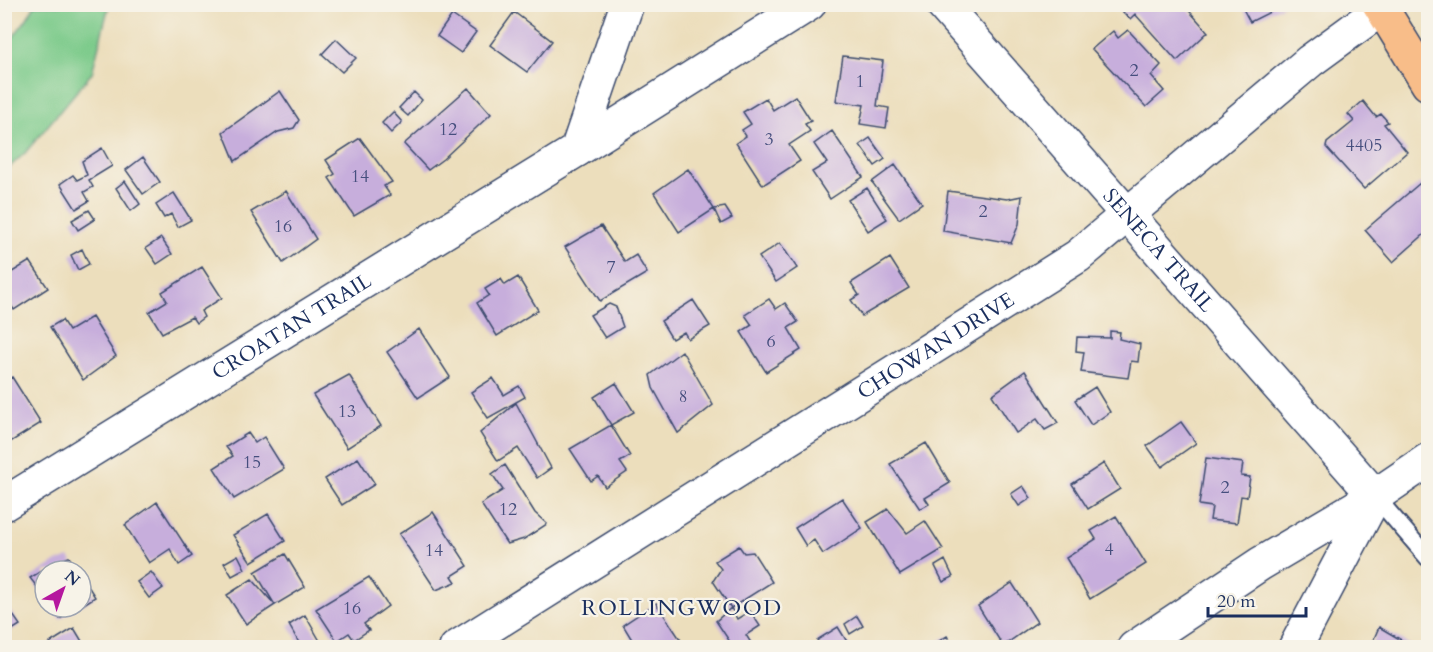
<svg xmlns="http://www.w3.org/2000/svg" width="1433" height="652" font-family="Cardo,serif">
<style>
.green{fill:#7bca8a;stroke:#4b7c74;stroke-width:1.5}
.building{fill:#c7aedc}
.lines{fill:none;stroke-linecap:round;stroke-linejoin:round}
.service-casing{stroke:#3a496c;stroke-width:20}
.minor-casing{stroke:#3a496c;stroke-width:36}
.primary-casing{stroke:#3a496c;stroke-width:36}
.service{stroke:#fff;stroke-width:16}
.minor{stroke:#fff;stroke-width:33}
.primary{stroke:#f8bd89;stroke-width:33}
.labels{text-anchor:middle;stroke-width:4.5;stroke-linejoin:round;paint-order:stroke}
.number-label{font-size:18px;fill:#464f7e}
.street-label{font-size:21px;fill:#1b2f5e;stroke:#f7f3e8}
.neighbourhood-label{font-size:22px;letter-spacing:1.5px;fill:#1b2f5e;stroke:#f7f3e8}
</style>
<rect width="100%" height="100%" fill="#f7f3e8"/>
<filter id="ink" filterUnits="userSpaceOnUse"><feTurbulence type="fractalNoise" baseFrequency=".0167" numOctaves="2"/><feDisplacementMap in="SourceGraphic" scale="12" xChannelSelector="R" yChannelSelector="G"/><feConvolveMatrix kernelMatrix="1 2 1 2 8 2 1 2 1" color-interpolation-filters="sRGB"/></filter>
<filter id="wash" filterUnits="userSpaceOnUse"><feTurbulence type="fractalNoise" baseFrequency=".008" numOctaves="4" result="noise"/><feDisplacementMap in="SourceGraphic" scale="24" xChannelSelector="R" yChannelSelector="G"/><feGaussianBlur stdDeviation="1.35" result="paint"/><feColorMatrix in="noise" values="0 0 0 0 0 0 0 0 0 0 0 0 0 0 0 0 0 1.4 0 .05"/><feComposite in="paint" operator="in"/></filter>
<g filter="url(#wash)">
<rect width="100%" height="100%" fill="#ecdebc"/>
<path class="green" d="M35,5H109L92,73L25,153L5,171V47L26,20Z"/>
<g id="blocks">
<path class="building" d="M1123,4H1183L1208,32L1177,61L1135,14L1130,19L1119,8Z
M1241,5H1284L1250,22Z
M514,12L552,41L527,72L490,45Z
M452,15L476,32L461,53L437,36Z
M1128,30L1161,65L1151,76L1164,91L1146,107L1092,49L1113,31L1118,38Z
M336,39L356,58L342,72L322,54Z
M843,56L883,61L877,106L889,108L886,128L860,124L864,105L836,101Z
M468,88L491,114L443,159L428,170L404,144Z
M280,91L299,120L294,128L278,132L235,161L223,132Z
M414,92L422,100L408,116L399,108Z
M795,96L811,121L805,124L810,131L789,145L800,161L763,185L736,143L746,136L742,130L751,124L743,112L766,98L773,110Z
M1363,101L1376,117L1381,114L1388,122L1384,124L1407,152L1364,189L1326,147L1327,143L1354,121L1348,114Z
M393,112L402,122L391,133L382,123Z
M832,131L863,177L830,199L812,172L827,163L814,144Z
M360,138L392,182L384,186L390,195L354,216L329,178L335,174L326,160Z
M870,138L885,159L875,166L860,145Z
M102,148L112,166L89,180L93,187L84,192L89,201L76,209L60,184L73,175L77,180L87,175L82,161Z
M143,157L160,182L143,194L126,170Z
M895,165L922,203L899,219L872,182Z
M688,169L714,209L679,232L654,193Z
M125,181L140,204L131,211L116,188Z
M1420,183L1428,193V231L1393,262L1365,230Z
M867,188L887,219L868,231L848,200Z
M286,191L316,239L283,263L251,212Z
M948,191L1007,199L1022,196L1019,224L1011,243L943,231Z
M174,193L191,220L178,227L171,214L164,218L156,205Z
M725,207L732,218L721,224L714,209Z
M89,210L95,219L78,230L72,220Z
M601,226L625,262L636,255L647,273L600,301L565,247Z
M161,238L172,254L157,264L146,248Z
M780,243L797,268L776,282L759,257Z
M82,249L89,264L78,270L71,255Z
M890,258L909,288L862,316L851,300L859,295L851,283Z
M30,261L48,288L14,310L4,294V277Z
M202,267L222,298L201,311L204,317L196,323L192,317L162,333L149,312L167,301L162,292Z
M518,277L538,310L497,336L477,303L489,295L485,289L501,279L505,285Z
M769,299L776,309L785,303L798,322L788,328L801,350L766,372L741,332L752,325L745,315Z
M693,300L710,326L688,339L684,332L672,339L661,321Z
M609,304L616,307L623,327L605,338L590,315Z
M92,317L116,356L83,380L50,327L62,320L69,331Z
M419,329L450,377L418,398L387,352Z
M1110,331L1120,332L1119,339L1140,344L1138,362L1131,361L1128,378L1081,372L1084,352L1076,351L1077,337L1110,338Z
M682,351L713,405L678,433L653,388L650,375Z
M1025,371L1058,423L1045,430L1037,419L1016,433L992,395Z
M349,375L381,426L347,448L313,395Z
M12,377L41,423L4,446V381Z
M493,378L504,395L519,386L525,397L488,418L471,392Z
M616,383L634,412L611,425L594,397Z
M1095,387L1110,412L1091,425L1075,400Z
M516,403L551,468L537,478L518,448L498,461L480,433Z
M1181,422L1196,443L1162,467L1147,446Z
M611,425L630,456L620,462L627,472L605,487L598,476L591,481L570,449Z
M248,433L255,443L264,437L284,469L234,499L214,468L233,456L226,447Z
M926,443L950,483L925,498L929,504L920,509L890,464Z
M358,458L375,484L342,505L325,479Z
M1206,458L1243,463L1241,476L1250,477L1247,497L1241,496L1237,523L1210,520L1212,507L1199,505Z
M1104,463L1120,489L1088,509L1072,484Z
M505,465L535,513L547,524L524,539L507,544L481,504L503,490L492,474Z
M1023,486L1031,498L1019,506L1011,494Z
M842,498L862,528L823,554L814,540L806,546L795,528Z
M157,502L192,556L179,565L170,549L149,563L125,525Z
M888,509L907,533L925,521L943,549L900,575L867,522Z
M433,512L468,566L452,576L456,582L436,590L399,534Z
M268,514L285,541L251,562L233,535Z
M1116,516L1146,564L1090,599L1066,558L1096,539L1091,531Z
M739,546L744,553L753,552L772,582L731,608L713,581L721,569L715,561Z
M285,554L305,587L275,605L255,572Z
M238,555L245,569L232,576L224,563Z
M69,557L78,571H45V597L30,578L54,563Z
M945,560L953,577L943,582L935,566Z
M151,572L163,588L149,598L137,582Z
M81,575L95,597L81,606Z
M369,577L388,606L364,624L369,630L354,640L349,633L337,641L316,609Z
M252,579L275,605L246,624L227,595Z
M1012,583L1037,622L1003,646L978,606Z
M4,602L20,625L4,635Z
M656,603L682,642V648H637L623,625Z
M52,607H79L60,619Z
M731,608L737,619L750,611L760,626L746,635L753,646L750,648H734L716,621Z
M305,615L320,641L308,648H302L289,625Z
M857,616L863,626L850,634L845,624Z
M838,627L851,648H822L817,640Z
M1379,627L1415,648H1370Z
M74,628L86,648H43L53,641Z
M947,636L954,648H928Z"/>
</g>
</g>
<g filter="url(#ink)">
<use href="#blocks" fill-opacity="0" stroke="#3a496c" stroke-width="1.5"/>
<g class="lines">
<g class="service-casing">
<path id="service" d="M1375,496L1428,558"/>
</g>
<g class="minor-casing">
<g id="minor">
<path id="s1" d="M942,4L1375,496"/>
<path d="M577,150L809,4"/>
<path id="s2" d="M4,504L577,150L627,4"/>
<path id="s3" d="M456,648L1078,256L1310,61L1388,4"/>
<path d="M1134,648L1260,564L1375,496L1428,460"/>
<path d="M1295,648L1375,496"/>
</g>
</g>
<g class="primary-casing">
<path id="primary" d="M1379,4L1428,84"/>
</g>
<use href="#service" class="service"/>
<use href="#minor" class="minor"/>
<use href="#primary" class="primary"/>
</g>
</g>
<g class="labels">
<g class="number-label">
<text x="1134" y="76">2</text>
<text x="860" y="87">1</text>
<text x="448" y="135">12</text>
<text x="769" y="145">3</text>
<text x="1364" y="151">4405</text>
<text x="360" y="182">14</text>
<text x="983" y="217">2</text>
<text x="283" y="232">16</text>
<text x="611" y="273">7</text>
<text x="771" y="347">6</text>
<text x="683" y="402">8</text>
<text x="347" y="417">13</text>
<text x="252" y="468">15</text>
<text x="1225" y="493">2</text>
<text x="508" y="515">12</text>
<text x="1109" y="555">4</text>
<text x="434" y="556">14</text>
<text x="352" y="614">16</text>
</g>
<g class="street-label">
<text dy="7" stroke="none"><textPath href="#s1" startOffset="328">SENECA TRAIL</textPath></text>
<text dy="7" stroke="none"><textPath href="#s2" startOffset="338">CROATAN TRAIL</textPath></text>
<text dy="7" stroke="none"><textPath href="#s3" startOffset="567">CHOWAN DRIVE</textPath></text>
</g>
<g class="neighbourhood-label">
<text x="682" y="615">ROLLINGWOOD</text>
</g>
</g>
<rect width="1433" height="652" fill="none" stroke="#f7f3e8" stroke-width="24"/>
<g transform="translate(63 589) rotate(40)"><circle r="28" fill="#f7f3e8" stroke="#9fa5b1" stroke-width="1.5"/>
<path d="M0-4.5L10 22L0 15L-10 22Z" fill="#b5179e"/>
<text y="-9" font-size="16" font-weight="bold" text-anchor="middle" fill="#1b2f5e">N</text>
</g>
<path d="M1208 607v9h98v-9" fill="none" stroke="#1b2f5e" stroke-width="3"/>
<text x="1217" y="607" font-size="18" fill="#1b2f5e" stroke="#f7f3e8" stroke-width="4.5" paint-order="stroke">20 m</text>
</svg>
